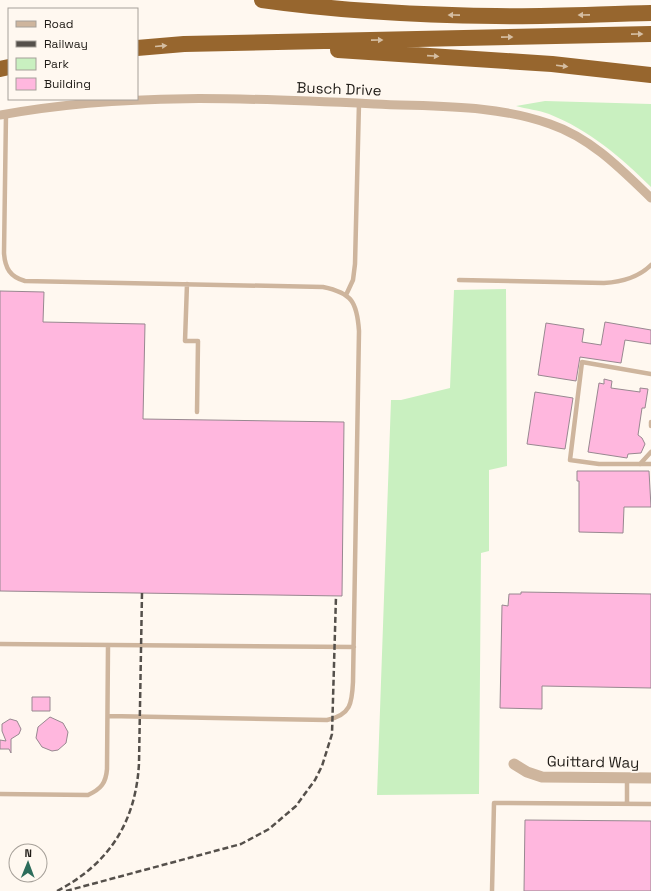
<svg xmlns="http://www.w3.org/2000/svg" width="651" height="891" font-family="'Space Grotesk',sans-serif">
<style>
.green{fill:#c9f0c0}
.building{fill:#ffb7de;stroke:#988890}
.lines{fill:none;stroke-linecap:round;stroke-linejoin:round}
.service{stroke:#ceb59d;stroke-width:4.5}
.minor{stroke:#ceb59d;stroke-width:9}
.tertiary{stroke:#ceb59d;stroke-width:11}
.motorway{stroke:#97662e;stroke-width:16}
.rail{stroke:#55504b;stroke-width:2.5;stroke-dasharray:6 3;stroke-linecap:butt}
.oneway{fill:#d5bea2}
.labels{text-anchor:middle;stroke-width:4;stroke-linejoin:round;paint-order:stroke}
.street-label{font-size:15px;fill:#201c17;stroke:#fff8f0}
</style>
<rect width="100%" height="100%" fill="#fff8f0"/>
<path class="green" d="M545,101L651,104V187C621,157 589,130 549,114C539,110 526,109 516,106Z
M506,289L507,466L489,470V551L481,553L479,794L377,795L391,400H401L450,388L454,290Z"/>
<path class="building" d="M0,291L44,292L43,322L145,324L143,419L344,422L342,596L0,591Z
M605,322L651,330V344L625,340L621,363L580,357L576,381L538,375L546,323L584,329L582,342L601,345Z
M604,379L612,381L611,388L640,392V388L648,389L645,408H642L638,435L642,438L645,444L641,453L628,454L627,458L588,452L599,383L604,384Z
M535,392L573,398L565,449L527,444Z
M577,471H649L651,507H624L623,533L579,532V481H577Z
M521,592L651,594V688L542,686V709L500,708L502,605L508,606L509,594H521Z
M32,697H50V711H32Z
M50,717L63,723L68,732L66,743L58,750L52,751L42,747L36,738L38,727Z
M10,719L17,721L21,729L19,734L11,739V753L9,749H0V740L6,741L2,731V724Z
M525,820L651,821V891H524Z"/>
<g class="lines">
<path class="service" d="M6,114L4,253C5,268 10,277 25,281L323,287C352,293 357,302 359,331L353,682C352,703 351,715 327,720L108,716
M459,280L604,283C621,282 638,278 651,265
M187,284L185,341H198L197,412
M346,295L353,280L355,264L359,103
M651,374L582,362L570,460L599,464H651
M651,422V426
M640,464L651,452
M0,644L354,647
M627,778V803
M0,794L88,795C101,789 106,783 107,769L108,646
M492,891L494,803L651,804"/>
<path class="minor" d="M0,115C124,92 249,98 375,104C433,107 494,104 550,124C591,138 621,169 651,198"/>
<path class="tertiary" d="M514,764L527,772L542,777L651,778"/>
<path class="motorway" d="M262,0C339,11 417,15 496,16C547,17 599,14 651,13
M137,48L184,44L651,34
M338,50L552,64L651,75
M0,69L9,67"/>
<path class="rail" d="M57,891C109,864 136,822 139,763L142,593
M66,891L241,844L269,829L296,806L315,780L322,766L332,734L336,596"/>
</g>
<defs><path id="oneway-solid" d="M-6-.8H1V-3.2L6.5 0L1 3.2V.8H-6Z"/></defs>
<g class="oneway">
<use href="#oneway-solid" transform="translate(454 15) rotate(-179)"/>
<use href="#oneway-solid" transform="translate(584 15) rotate(179)"/>
<use href="#oneway-solid" transform="translate(637 34) rotate(-1)"/>
<use href="#oneway-solid" transform="translate(507 37) rotate(-1)"/>
<use href="#oneway-solid" transform="translate(377 40) rotate(-1)"/>
<use href="#oneway-solid" transform="translate(161 46) rotate(-5)"/>
<use href="#oneway-solid" transform="translate(433 56) rotate(4)"/>
<use href="#oneway-solid" transform="translate(562 66) rotate(7)"/>
</g>
<g class="labels">
<g class="street-label">
<text transform="translate(339 89) rotate(2)" y="5">Busch Drive</text>
<text transform="translate(593 762) rotate(1)" y="5">Guittard Way</text>
</g>
</g>
<rect x="8" y="8" width="130" height="92" fill="#fff8f0" stroke="#a6a099"/>
<rect x="16" y="21" width="20" height="6" fill="#ceb59d" stroke="#a6a099"/>
<text x="44" y="28" font-size="12" fill="#201c17">Road</text>
<rect x="16" y="41" width="20" height="6" fill="#55504b" stroke="#a6a099"/>
<text x="44" y="48" font-size="12" fill="#201c17">Railway</text>
<rect x="16" y="58" width="20" height="12" fill="#c9f0c0" stroke="#a6a099"/>
<text x="44" y="68" font-size="12" fill="#201c17">Park</text>
<rect x="16" y="78" width="20" height="12" fill="#ffb7de" stroke="#a6a099"/>
<text x="44" y="88" font-size="12" fill="#201c17">Building</text>
<g transform="translate(28 863) rotate(1)"><circle r="19" fill="#fff8f0" stroke="#a6a099"/>
<path d="M0-3L7 15L0 10L-7 15Z" fill="#2d6d5b"/>
<text y="-6" font-size="11" font-weight="bold" text-anchor="middle" fill="#201c17">N</text>
</g>
</svg>
